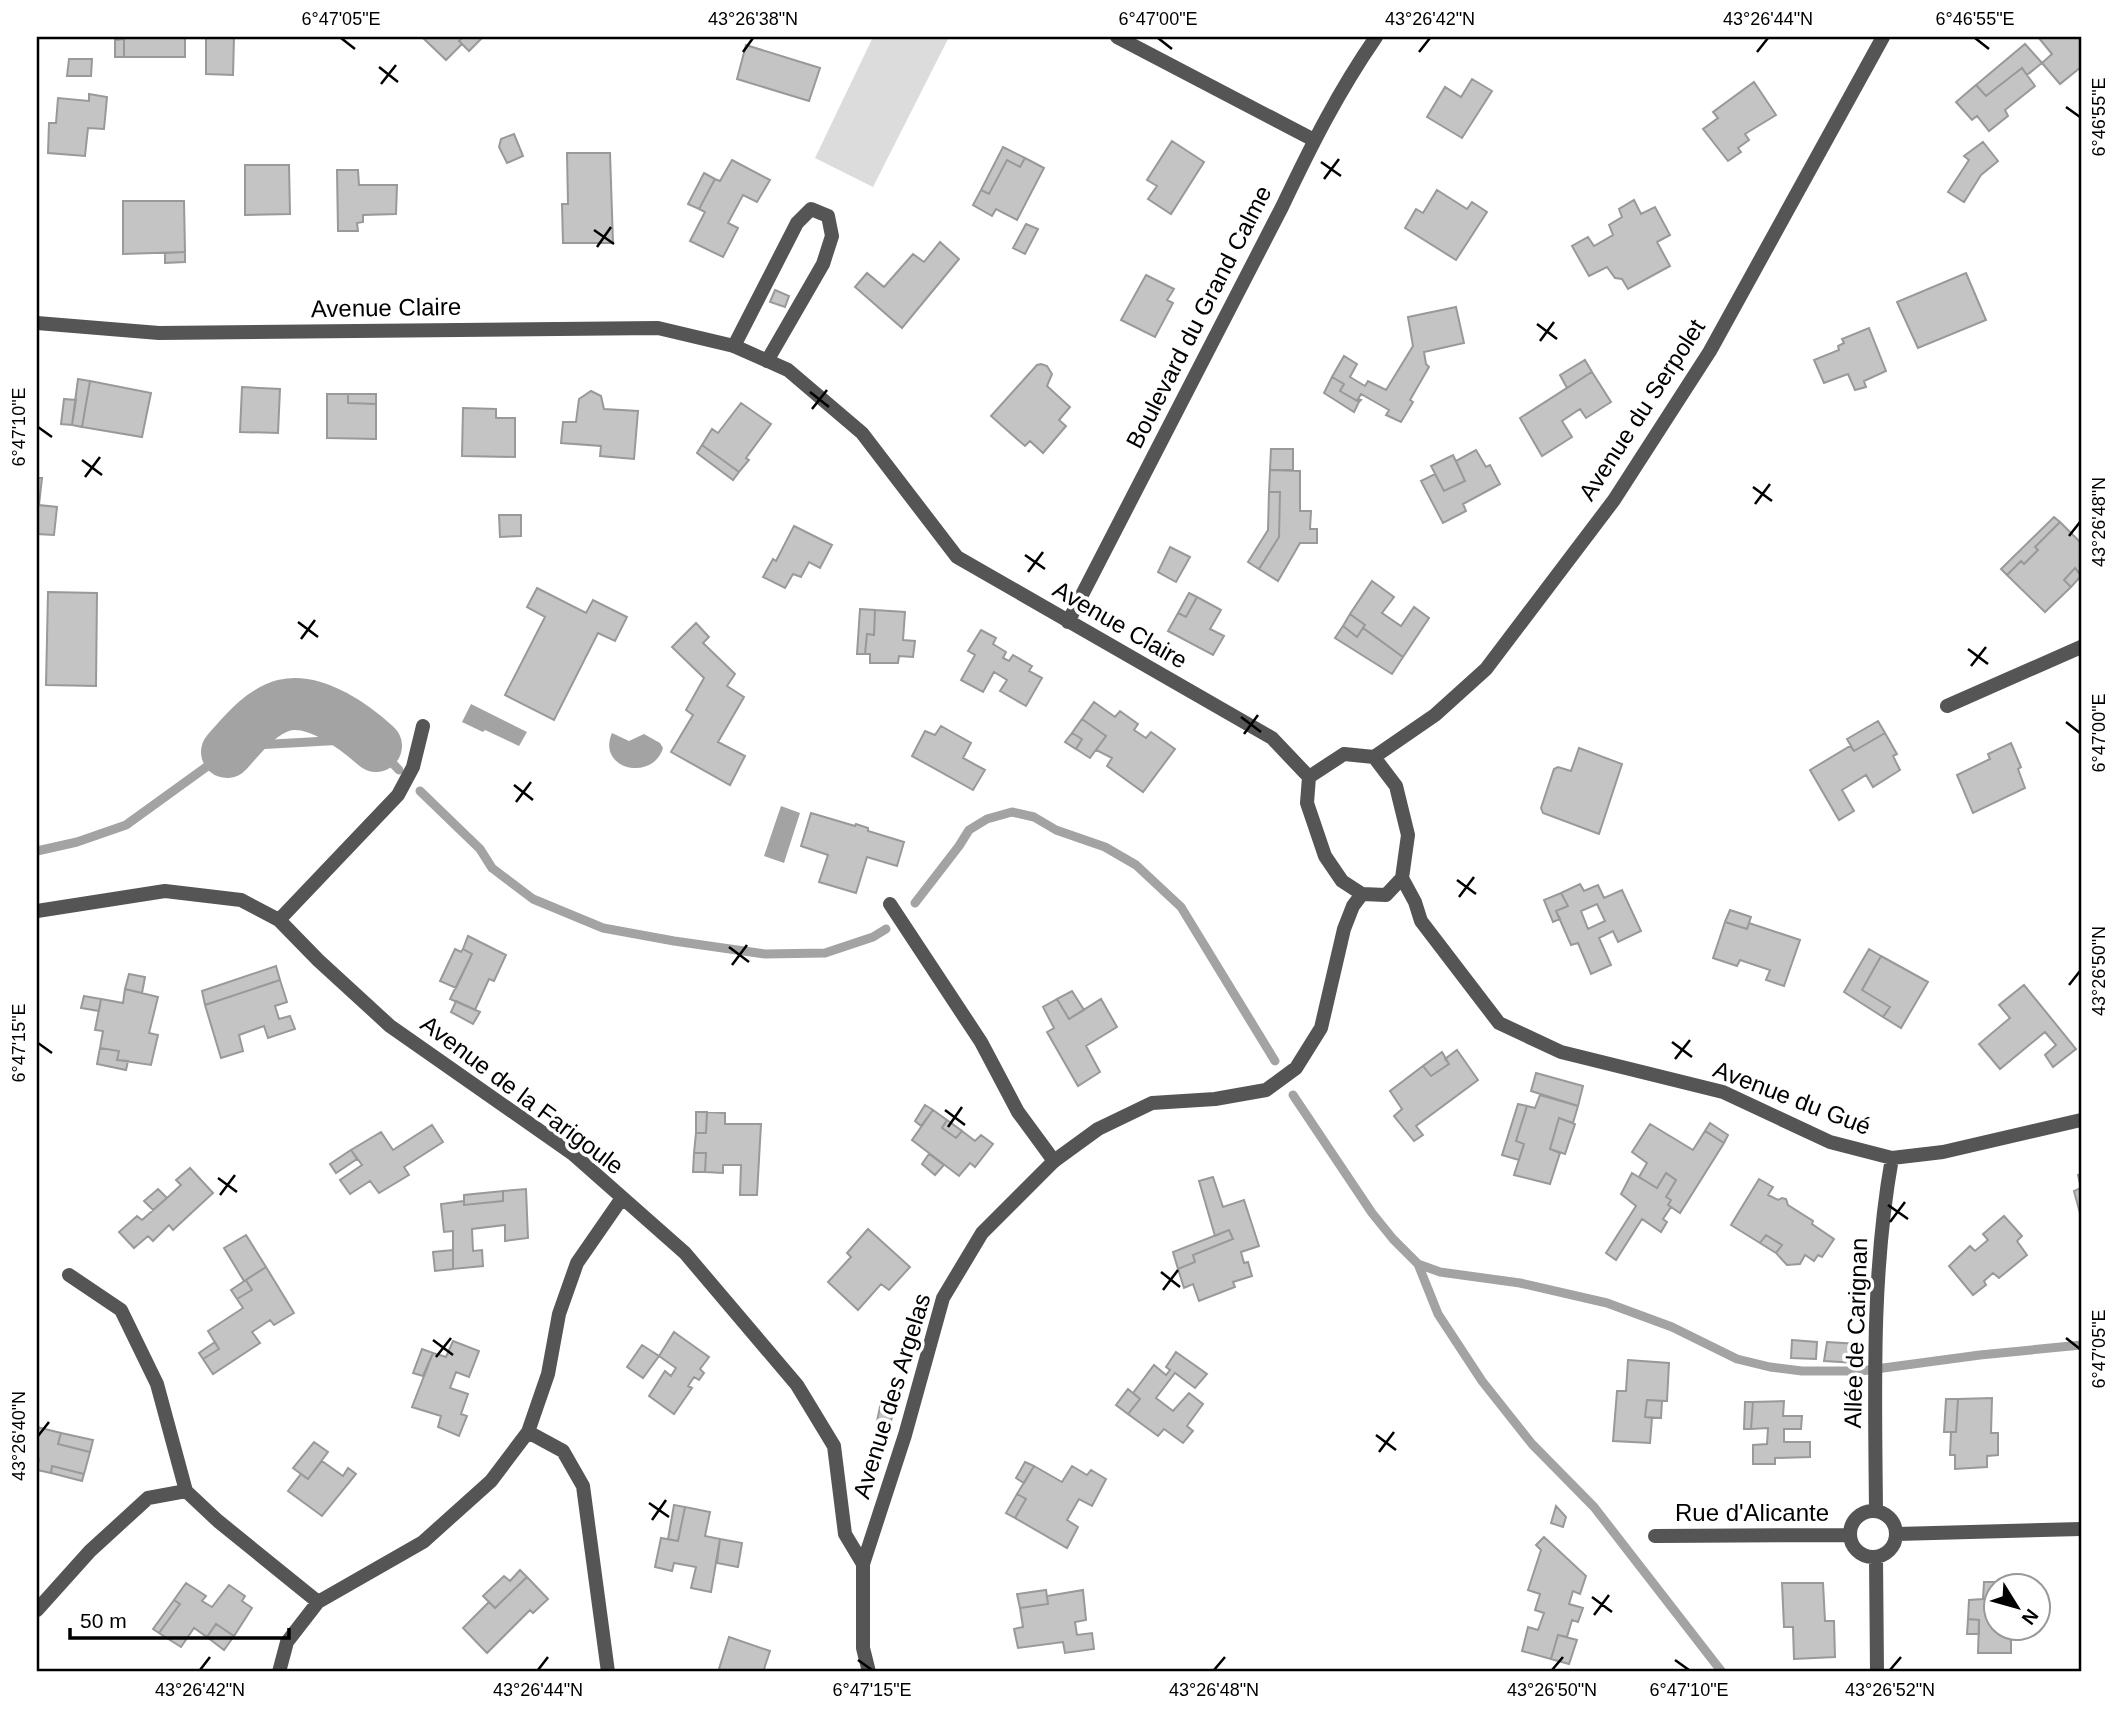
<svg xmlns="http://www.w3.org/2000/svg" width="2118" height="1709" font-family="Helvetica,sans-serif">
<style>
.green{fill:#dcdcdc}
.water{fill:#a3a3a3}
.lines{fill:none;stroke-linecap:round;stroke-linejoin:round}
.stream{stroke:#a3a3a3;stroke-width:9}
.river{stroke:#a3a3a3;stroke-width:52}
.building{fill:#c4c4c4;stroke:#999;stroke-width:2;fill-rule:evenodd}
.service{stroke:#555;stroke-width:14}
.minor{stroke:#555;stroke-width:14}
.ticks{fill:none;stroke:#000;stroke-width:2.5}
.labels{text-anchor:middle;stroke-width:7;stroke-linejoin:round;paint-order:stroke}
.street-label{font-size:24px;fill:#000;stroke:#fff}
.neatline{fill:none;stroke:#000;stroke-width:2.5}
.ticks-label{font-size:18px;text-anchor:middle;fill:#000}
</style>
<rect width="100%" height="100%" fill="#fff"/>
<path class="green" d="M873,37H949L873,187L815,158Z"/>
<path class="water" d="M471,704L527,732L519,746L485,730L483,732L462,722Z
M612,733L629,741L644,734L660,743L663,748C653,782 596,770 612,733Z
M781,806L800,813L784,863L764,856Z"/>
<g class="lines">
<path class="stream" d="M420,791L480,849L492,868L533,899L603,928L674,941L765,954L825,953L873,937L886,929
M37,851L77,842L126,825L227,752L255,745L345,740L376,746L399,770
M915,903L959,846L969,830L987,819L1012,812L1034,817L1056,830L1105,847L1136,865L1181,907L1275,1061
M1293,1095L1372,1213L1393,1239L1418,1264L1440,1272L1520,1283L1607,1303L1672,1327L1737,1359L1770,1367L1802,1371H1861L1980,1355L2081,1345
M1418,1264L1438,1314L1482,1381L1532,1444L1594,1507L1722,1672"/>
<path class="river" d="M227,752C243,734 261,711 285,705C316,698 355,727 376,746"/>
</g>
<path class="building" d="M124,37H185V57H124Z
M206,37H234L233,75L206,74Z
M422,37H463L459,41L462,44L446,60Z
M463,37H483L469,51L459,41Z
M2038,37H2081V67L2060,84L2042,63L2052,54Z
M124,39V57H115V40Z
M2025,44L2042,63L2027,75L2022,68L1986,96L1976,85Z
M746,45L820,68L809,101L737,79Z
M69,59H92L91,76H67Z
M2022,68L2035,86L2005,110L2008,116L1989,131L1977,116L1972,120L1956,102L1976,85L1986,96Z
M1472,79L1492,91L1462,138L1427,117L1445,87L1461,97Z
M1754,82L1776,115L1745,134L1749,140L1738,148L1741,152L1728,161L1703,129L1718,118L1713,112Z
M89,94L107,97L104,129L88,128L85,156L48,153L49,123H56L58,98L89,101Z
M514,134L523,156L507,163L499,147L501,139Z
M1172,141L1204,162L1171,214L1148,199L1157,186L1147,180Z
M1983,142L1998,161L1981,175L1964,202L1948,192L1969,160L1964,156Z
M1003,147L1025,158L1020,167L1007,160L989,194L981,190Z
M567,153H610L613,243H563L562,204H568Z
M1025,158L1044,168L1017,220L996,209L992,216L973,205L981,190L989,194L1007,160L1020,167Z
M732,160L770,180L757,202L743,195L728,223L738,228L723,257L690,241L705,212L699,209L715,179L720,181Z
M245,165H289L290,214L245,215Z
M337,170H358L359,185H397L396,214L363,215V222L357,223L358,231H338Z
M704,173L715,179L699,209L688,204Z
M1437,190L1467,209L1472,202L1487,212L1456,260L1405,228L1416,209L1423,213Z
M1634,200L1641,214L1655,207L1670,235L1657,242L1670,266L1628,289L1622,279L1615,278L1607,267L1589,276L1572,246L1588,237L1594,246L1613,235L1609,225L1622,217L1619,209Z
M123,201H184L185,252L123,254Z
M1026,224L1038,229L1025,254L1013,248Z
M940,242L959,259L902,328L855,287L867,273L884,287L913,254L924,262Z
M185,252V262L165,263V253Z
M1966,273L1986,320L1918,348L1897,302Z
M1146,275L1174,289L1167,300L1173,303L1155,337L1121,320Z
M775,290L789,296L785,307L770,302Z
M1456,307L1464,343L1424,352L1426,364L1429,367L1410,400L1413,402L1401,422L1386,415L1389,410L1361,394L1358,399L1361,400L1359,402L1340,391L1344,384L1332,377L1344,356L1357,364L1350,377L1365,386L1368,381L1386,390L1413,346L1408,317Z
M1869,328L1886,371L1864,381L1866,387L1855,390L1848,374L1824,383L1814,360L1839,350L1838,346L1844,343L1842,339Z
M1585,360L1592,372L1567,388L1560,375Z
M1041,364L1047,366L1052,374L1047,386L1070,407L1059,420L1066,426L1043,453L1030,441L1025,446L991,416L1037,365Z
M1592,372L1611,402L1586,418L1580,409L1562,421L1572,437L1542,456L1520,418Z
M1332,377L1344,384L1340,391L1359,402L1354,412L1324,393Z
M78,379L90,381L82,427L72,425Z
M90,381L151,393L142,437L82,427Z
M242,387L280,389L278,433L240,432Z
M591,391L601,396L604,409L638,411L634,459L600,456L601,446L561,443L563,422H576L579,399Z
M327,394H348V403L376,404V439L327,438Z
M348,394H376V404L348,403Z
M64,399L76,400L72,425L61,424Z
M741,403L771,424L746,458L749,460L739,472L702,445L712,429L718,433Z
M463,408L496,409V418H515V457L462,456Z
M702,445L739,472L733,480L697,453Z
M1271,449H1293V470H1270Z
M1476,450L1486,467L1490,465L1500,484L1463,504L1466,511L1443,523L1421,481L1435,474L1444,491L1465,481L1456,461Z
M1453,455L1465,481L1444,491L1431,466Z
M1270,470L1300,471V511H1311L1310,529H1317V543H1300L1278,581L1259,569L1279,537L1280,492H1269Z
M37,478H42L39,505L57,507L54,535L37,534Z
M1269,492H1280L1279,537L1259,569L1248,562L1268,530Z
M499,515H521V536L500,537Z
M2054,517L2060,522L2035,547L2038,550L2024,564L2021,561L2007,575L2001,569Z
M2060,522L2081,543V575L2075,568L2064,580L2071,587L2045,612L2007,575L2021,561L2024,564L2038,550L2035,547Z
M794,526L832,545L820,568L809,562L801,577L793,574L785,588L763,577L773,559L776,561Z
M1170,547L1190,557L1176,582L1158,572Z
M2075,568L2081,576L2071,587L2064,580Z
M1372,581L1394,597L1382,613L1401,626L1414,607L1429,618L1403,657L1363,628L1365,625L1350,614Z
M537,588L586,613L593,600L627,617L615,641L598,633L554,720L505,695L545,617L527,607Z
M48,592L97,593L96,686L46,685Z
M1189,593L1197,597L1186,617L1178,613Z
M1197,597L1221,610L1210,629L1224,636L1213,655L1168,631L1178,613L1186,617Z
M860,609L875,610L874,635L867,634L865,654H857Z
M875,610L905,612L903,640L915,641L913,657L899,656L898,663H870V654H865L867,634L874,635Z
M1350,614L1365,625L1357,637L1343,626Z
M696,623L709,637L703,643L735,674L727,686L744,697L718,742L745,756L730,785L671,752L693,715L686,710L704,678L672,647Z
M1343,626L1357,637L1363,628L1403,657L1392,674L1335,638Z
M981,630L996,638L993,644L1006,652L1003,658L1009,661L1013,655L1032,666L1029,671L1042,678L1026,706L1000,691L1007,680L994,672L983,692L961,680L975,655L968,651Z
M1094,702L1115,717L1120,711L1138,724L1134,730L1146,738L1151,732L1175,749L1143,792L1107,766L1112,758L1096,750L1106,736L1082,719Z
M1082,719L1106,736L1090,758L1076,749L1082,739L1072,733Z
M1878,721L1885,733L1854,751L1847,739Z
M941,726L971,743L963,758L985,770L973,790L912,756L925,731L935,735Z
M1072,733L1082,739L1076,749L1065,742Z
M1885,733L1897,754L1893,756L1900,770L1873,787L1866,775L1842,790L1854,811L1839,820L1810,770L1850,746L1854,751Z
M2011,743L2021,767L2018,769L2025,788L1973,813L1957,775L1990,759L1988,754Z
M1579,748L1622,764L1599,834L1543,813L1541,808L1554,769L1558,767L1571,771Z
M811,813L855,826L856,824L868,828V831L904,842L897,866L867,857L856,893L819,882L828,855L801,846Z
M1580,884L1584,891L1598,885L1604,898L1622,890L1641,931L1618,942L1613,931L1599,938L1611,965L1591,974L1578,943L1571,945L1556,911L1568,906L1561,893ZM1597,904L1605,921L1588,929L1581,911Z
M1561,893L1568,906L1556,911L1560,919L1553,922L1544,900Z
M1730,910L1751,917L1747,929L1725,922Z
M1725,922L1747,929L1749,923L1800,940L1784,986L1766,980L1770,970L1740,960L1737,966L1713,958Z
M468,936L506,955L494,981L489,979L475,1010L450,999L472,954L463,949Z
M455,949L461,952L463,949L472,954L456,988L440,981Z
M1869,949L1881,956L1862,990L1890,1007L1883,1017L1844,992Z
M1881,956L1928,982L1901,1028L1883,1017L1890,1007L1862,990Z
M276,966L280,980L205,1005L202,991Z
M129,974L145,977L142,993L125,989Z
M280,980L287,1002L275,1006L279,1019L290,1016L295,1029L268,1038L264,1026L239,1035L243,1051L221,1058L205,1005Z
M2024,985L2076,1049L2053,1067L2045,1055L2056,1045L2045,1032L2000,1069L1979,1044L2010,1018L1999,1005Z
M125,989L158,997L149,1033L158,1035L151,1065L117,1060L119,1051L100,1048L103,1031L95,1030L101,999L123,1003Z
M1072,991L1084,1010L1069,1019L1057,999Z
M84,996L101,999L99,1011L81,1008Z
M1057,999L1069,1019L1101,999L1117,1027L1086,1046L1100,1072L1078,1086L1047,1032L1054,1028L1043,1007Z
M456,1001L480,1012L473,1024L451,1012Z
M100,1048L119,1051L117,1060L128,1061L126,1070L97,1064Z
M1457,1050L1478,1080L1416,1126L1423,1135L1414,1141L1394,1116L1402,1109L1390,1091L1423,1066L1431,1076L1449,1064L1445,1059Z
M1442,1052L1449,1064L1431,1076L1423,1066Z
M1536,1073L1583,1086L1578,1106L1531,1091Z
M1540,1095L1578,1106L1573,1123L1559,1118L1550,1149L1560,1153L1550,1184L1514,1175L1524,1144L1516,1141L1527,1106L1535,1108Z
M1518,1104L1527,1106L1516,1141L1524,1144L1519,1160L1502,1155Z
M925,1105L933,1110L921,1126L915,1121Z
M933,1110L947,1120L942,1128L956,1138L962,1131L975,1141L981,1135L993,1144L975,1167L970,1163L959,1176L912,1140Z
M696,1112H707L706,1133H696Z
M707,1112L725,1113V1124H761L757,1195H740L741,1165H723V1173L705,1172L706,1153H694L696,1133H706Z
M1559,1118L1575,1124L1565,1154L1550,1149Z
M947,1120L962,1131L956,1138L942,1128Z
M1710,1123L1728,1135L1724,1143L1705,1131Z
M1650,1124L1693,1150L1705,1131L1724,1143L1680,1213L1668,1205L1671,1200L1666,1197L1676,1180L1666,1173L1657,1188L1639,1177L1647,1163L1632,1152Z
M432,1125L443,1142L404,1167L409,1175L379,1193L370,1181L350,1194L340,1180L362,1165L351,1150L381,1132L393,1150Z
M351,1150L357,1159L336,1173L330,1164Z
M694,1153H706L705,1172H693Z
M929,1154L944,1165L935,1175L922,1164Z
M190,1168L213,1193L173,1230L169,1225L153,1241L148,1236L134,1248L119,1232L137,1216L142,1220L167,1198L181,1185L176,1180Z
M1632,1173L1657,1188L1666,1173L1676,1180L1666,1197L1671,1200L1668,1205L1671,1207L1663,1219L1667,1222L1661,1232L1642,1219L1616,1260L1606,1253L1636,1206L1621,1194Z
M2081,1174V1217L2074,1191L2081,1188L2078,1175Z
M1213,1177L1223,1207L1244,1200L1259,1246L1241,1252L1244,1263L1248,1262L1252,1276L1233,1282L1235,1287L1199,1301L1193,1284L1184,1288L1178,1269L1195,1262L1193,1255L1233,1239L1229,1230L1215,1236L1199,1181Z
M1759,1179L1773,1187L1768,1195L1778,1200L1782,1198L1786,1199L1788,1205L1813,1221L1812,1224L1834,1239L1822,1257L1818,1255L1814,1261L1805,1255L1800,1264L1787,1265L1776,1253L1782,1245L1766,1235L1760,1243L1731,1225Z
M158,1189L167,1198L153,1210L144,1201Z
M526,1189L528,1238L505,1241V1225L472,1229L473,1251L482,1250L483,1266L453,1269V1231L444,1232L441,1204L464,1201V1205L503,1201V1191Z
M503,1191V1201L464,1205V1195Z
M2004,1216L2022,1236L2017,1241L2027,1255L1999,1278L1993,1273L1984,1281L1986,1285L1973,1295L1949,1266L1970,1246L1975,1251L1988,1240L1983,1234Z
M868,1229L910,1267L889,1290L881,1284L858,1310L828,1282L851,1257L847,1253Z
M1229,1230L1233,1239L1193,1255L1195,1262L1178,1269L1173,1252Z
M246,1235L266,1267L244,1281L224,1248Z
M1766,1235L1782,1245L1776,1253L1760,1243Z
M453,1250V1269L435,1271L433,1252Z
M266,1267L294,1313L274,1325L270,1320L252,1332L260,1343L213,1374L203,1359L219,1349L208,1331L243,1308L237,1299L252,1290L246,1280Z
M246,1280L252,1290L237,1299L231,1290Z
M674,1332L709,1357L700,1369L704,1373L699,1380L694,1377L688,1386L692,1388L674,1414L649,1396L665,1371L671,1376L676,1368L659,1356Z
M1792,1340L1817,1342L1816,1359L1791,1358Z
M453,1341L479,1351L469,1377L456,1372L450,1388L468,1394L461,1414L467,1416L459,1436L438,1427L441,1416L412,1407L433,1353L446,1357Z
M215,1342L219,1349L203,1359L199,1353Z
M1827,1342L1859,1344L1857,1363L1824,1361Z
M642,1345L659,1356L643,1378L627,1367Z
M422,1349L433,1353L423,1376L413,1373Z
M1176,1352L1207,1374L1195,1388L1175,1373L1156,1398L1173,1411L1189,1393L1203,1404L1187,1426L1193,1431L1183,1443L1164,1429L1158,1436L1128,1414L1140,1399L1133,1393L1154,1365L1166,1375L1170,1370L1166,1367Z
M1628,1360L1669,1363L1667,1401L1647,1400L1645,1417L1652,1418L1650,1443L1613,1441L1617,1391H1626Z
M1128,1389L1140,1399L1128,1414L1116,1405Z
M1992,1398L1991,1433H1998V1455L1987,1456V1467L1955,1469V1455H1950L1951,1432H1956L1958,1399Z
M1946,1399H1958L1956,1432H1944Z
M1647,1400L1662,1401L1661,1418L1645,1417Z
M1784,1401L1783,1416H1802L1801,1429H1784V1442H1810V1457L1775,1458V1464H1753V1445L1767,1444L1768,1428L1751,1429L1753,1402Z
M881,1402L895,1405L889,1429L876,1426Z
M1745,1402H1753L1751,1429H1744Z
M37,1427L61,1433L58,1444L90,1452L84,1474L52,1466L51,1473L37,1470L39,1459L37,1458Z
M61,1433L93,1440L90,1452L58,1444Z
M314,1442L328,1452L308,1479L293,1468Z
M322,1461L343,1476L348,1468L356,1474L322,1516L288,1491L301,1474L308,1479Z
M1025,1462L1034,1466L1024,1483L1016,1478Z
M52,1466L84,1474L82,1481L51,1473Z
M1034,1466L1062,1482L1072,1466L1087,1475L1091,1470L1106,1479L1092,1506L1079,1499L1067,1520L1078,1527L1067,1548L1015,1518L1026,1499L1017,1494Z
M1017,1494L1026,1499L1015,1518L1006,1513Z
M674,1505L685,1507L678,1541L668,1539Z
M1556,1506L1566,1517L1563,1527L1551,1523Z
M685,1507L710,1512L705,1536L720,1539L711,1592L691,1588L696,1567L674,1563L672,1571L655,1567L661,1538L678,1541Z
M1544,1537L1586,1576L1580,1594L1573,1591L1569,1604L1583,1608L1578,1622L1572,1620L1567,1637L1558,1635L1551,1659L1522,1651L1528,1627L1538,1630L1544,1613L1535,1610L1540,1594L1528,1590L1541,1550L1536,1545Z
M720,1539L742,1543L738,1567L717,1563Z
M520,1570L527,1577L495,1608L483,1596L504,1576L510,1581Z
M527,1577L548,1599L533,1613L530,1610L487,1653L463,1628L489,1602L495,1608Z
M1984,1582H2002V1586H2015H1996V1628H2011V1653H1978L1979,1620L1968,1619L1969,1600L1983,1599Z
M186,1583L206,1596L202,1601L212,1607L229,1585L245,1596L242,1601L252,1608L234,1636L216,1624L207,1637L194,1628L181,1647L159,1633L180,1604L174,1600Z
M1782,1583H1823L1825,1621H1834L1835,1657L1794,1659L1793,1627H1784Z
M1046,1590L1048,1604L1020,1608L1017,1594Z
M1083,1590L1086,1620L1075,1622L1077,1635L1092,1633L1094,1649L1065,1653L1063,1642L1018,1648L1014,1629L1023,1627L1020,1608L1048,1604L1047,1596Z
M174,1600L180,1604L159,1633L153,1629Z
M1968,1619L1979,1620V1634H1967Z
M216,1624L234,1636L224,1650L207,1637Z
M1558,1635L1577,1640L1569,1664L1551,1659Z
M729,1637L770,1651L763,1672H718Z"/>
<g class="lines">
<path class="service" d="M734,346L797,223L811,209L828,216L832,236L823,264L767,361
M890,904L981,1042L1018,1112L1054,1161"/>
<path class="minor" d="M1117,37L1314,140
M37,323L159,333L658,328L734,346L788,370L862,433L957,557L1272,738L1309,777
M1068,622L1282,207C1311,146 1338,92 1376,37
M1947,706L2081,647
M1344,754L1374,757L1396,786L1408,835L1402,878L1386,895L1362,894L1342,881L1325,856L1307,803L1309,777Z
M1374,757L1435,715L1486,669L1614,500L1710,351L1883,37
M1402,878L1415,902L1421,921L1499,1023L1561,1052L1723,1092L1830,1142L1892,1158L1943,1152L2081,1120
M37,911L165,891L241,900L279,920L318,960L390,1026L573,1154L685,1253L797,1385L834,1446L845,1534L863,1564
M279,920L398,795L413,767L423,726
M69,1275L121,1310L157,1384L186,1491L218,1521L318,1602
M528,1432L563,1451L583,1486L608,1672
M1850 1534a23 23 0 1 1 46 0a23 23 0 1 1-46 0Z
M1876,1511C1875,1392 1871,1275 1892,1158
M1897,1534L2081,1529
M1655,1536L1850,1535
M1876,1557L1877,1672
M37,1610L90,1551L148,1498L186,1491
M279,1672L287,1642L318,1602L423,1542L491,1481L528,1432L548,1374L559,1314L577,1263L622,1198
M869,1672L863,1648V1564L905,1435L943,1298L982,1233L1054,1161L1098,1129L1152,1103L1215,1099L1266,1090L1296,1068L1321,1028L1344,929L1353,906L1362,894"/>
</g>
<path class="ticks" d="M341,38L355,49M1158,38L1172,49M1975,38L1989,49M743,52L753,38M1419,52L1430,38M1757,52L1768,38M379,67L398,82M381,84L396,65M2066,107L2080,117M1321,162L1341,176M1324,179L1339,159M594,230L614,244M597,247L611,227M1537,324L1557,339M1540,341L1554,322M810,392L829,407M812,409L827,390M38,427L52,437M82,460L102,475M85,477L100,457M1753,487L1772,501M1755,504L1770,484M2069,536L2080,522M1025,555L1045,569M1028,572L1043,552M298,622L318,637M301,639L315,620M1968,649L1988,664M1971,666L1986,647M1241,717L1261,732M2066,722L2080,733M1244,734L1258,715M514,785L533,800M516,802L531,782M1457,880L1476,894M1459,897L1474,877M729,947L749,962M732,965L747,945M2069,985L2080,971M1672,1042L1692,1057M38,1043L52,1053M1675,1059L1690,1040M945,1110L965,1125M948,1127L962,1107M218,1178L237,1192M220,1195L235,1175M1888,1205L1908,1219M1890,1222L1905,1202M1161,1272L1180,1287M1163,1290L1178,1270M2066,1338L2080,1349M433,1340L453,1355M436,1357L451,1338M1376,1435L1396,1450M38,1436L49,1422M1379,1452L1394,1432M649,1503L669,1517M652,1520L666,1500M1592,1597L1612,1612M1594,1615L1609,1595M858,1660L872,1670M1675,1660L1689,1670M200,1670L210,1657M538,1670L548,1657M1214,1670L1225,1657M1552,1670L1563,1657M1890,1670L1901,1657"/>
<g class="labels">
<g class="street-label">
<text transform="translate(386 308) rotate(-1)" y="8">Avenue Claire</text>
<text transform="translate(1199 317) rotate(-63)" y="8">Boulevard du Grand Calme</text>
<text transform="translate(1642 410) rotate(-57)" y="8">Avenue du Serpolet</text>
<text transform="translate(1120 625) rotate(30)" y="8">Avenue Claire</text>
<text transform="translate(522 1095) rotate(37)" y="8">Avenue de la Farigoule</text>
<text transform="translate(1792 1098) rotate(21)" y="8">Avenue du Gué</text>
<text transform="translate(1856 1333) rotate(-88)" y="8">Allée de Carignan</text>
<text transform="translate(892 1396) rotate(-73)" y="8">Avenue des Argelas</text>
<text x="1752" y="1521">Rue d'Alicante</text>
</g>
</g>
<rect width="2118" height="1709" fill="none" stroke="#ffffff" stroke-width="77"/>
<g transform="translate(2017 1607) rotate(127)"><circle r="33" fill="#ffffff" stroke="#999999" stroke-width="2"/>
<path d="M0-5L12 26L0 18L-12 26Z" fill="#000000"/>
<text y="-10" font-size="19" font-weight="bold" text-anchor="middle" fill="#000000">N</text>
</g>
<path d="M70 1628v10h219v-10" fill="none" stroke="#000000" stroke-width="3.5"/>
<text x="80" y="1628" font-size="21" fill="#000000" stroke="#ffffff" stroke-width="5" paint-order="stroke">50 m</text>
<rect x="38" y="38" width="2042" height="1632" class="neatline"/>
<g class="ticks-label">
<text x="341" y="25">6°47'05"E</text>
<text x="753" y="25">43°26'38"N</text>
<text x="1158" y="25">6°47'00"E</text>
<text x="1430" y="25">43°26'42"N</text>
<text x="1768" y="25">43°26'44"N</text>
<text x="1975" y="25">6°46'55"E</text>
<text transform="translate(2099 117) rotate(-90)" y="6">6°46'55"E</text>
<text transform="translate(19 427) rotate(-90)" y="6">6°47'10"E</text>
<text transform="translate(2099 522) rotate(-90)" y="6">43°26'48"N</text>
<text transform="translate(2099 733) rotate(-90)" y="6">6°47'00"E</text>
<text transform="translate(2099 971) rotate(-90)" y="6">43°26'50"N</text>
<text transform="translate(19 1043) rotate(-90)" y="6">6°47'15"E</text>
<text transform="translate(2099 1349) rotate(-90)" y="6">6°47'05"E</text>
<text transform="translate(19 1436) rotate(-90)" y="6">43°26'40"N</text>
<text x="200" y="1696">43°26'42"N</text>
<text x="538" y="1696">43°26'44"N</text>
<text x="872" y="1696">6°47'15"E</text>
<text x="1214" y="1696">43°26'48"N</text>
<text x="1552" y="1696">43°26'50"N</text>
<text x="1689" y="1696">6°47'10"E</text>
<text x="1890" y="1696">43°26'52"N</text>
</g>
</svg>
